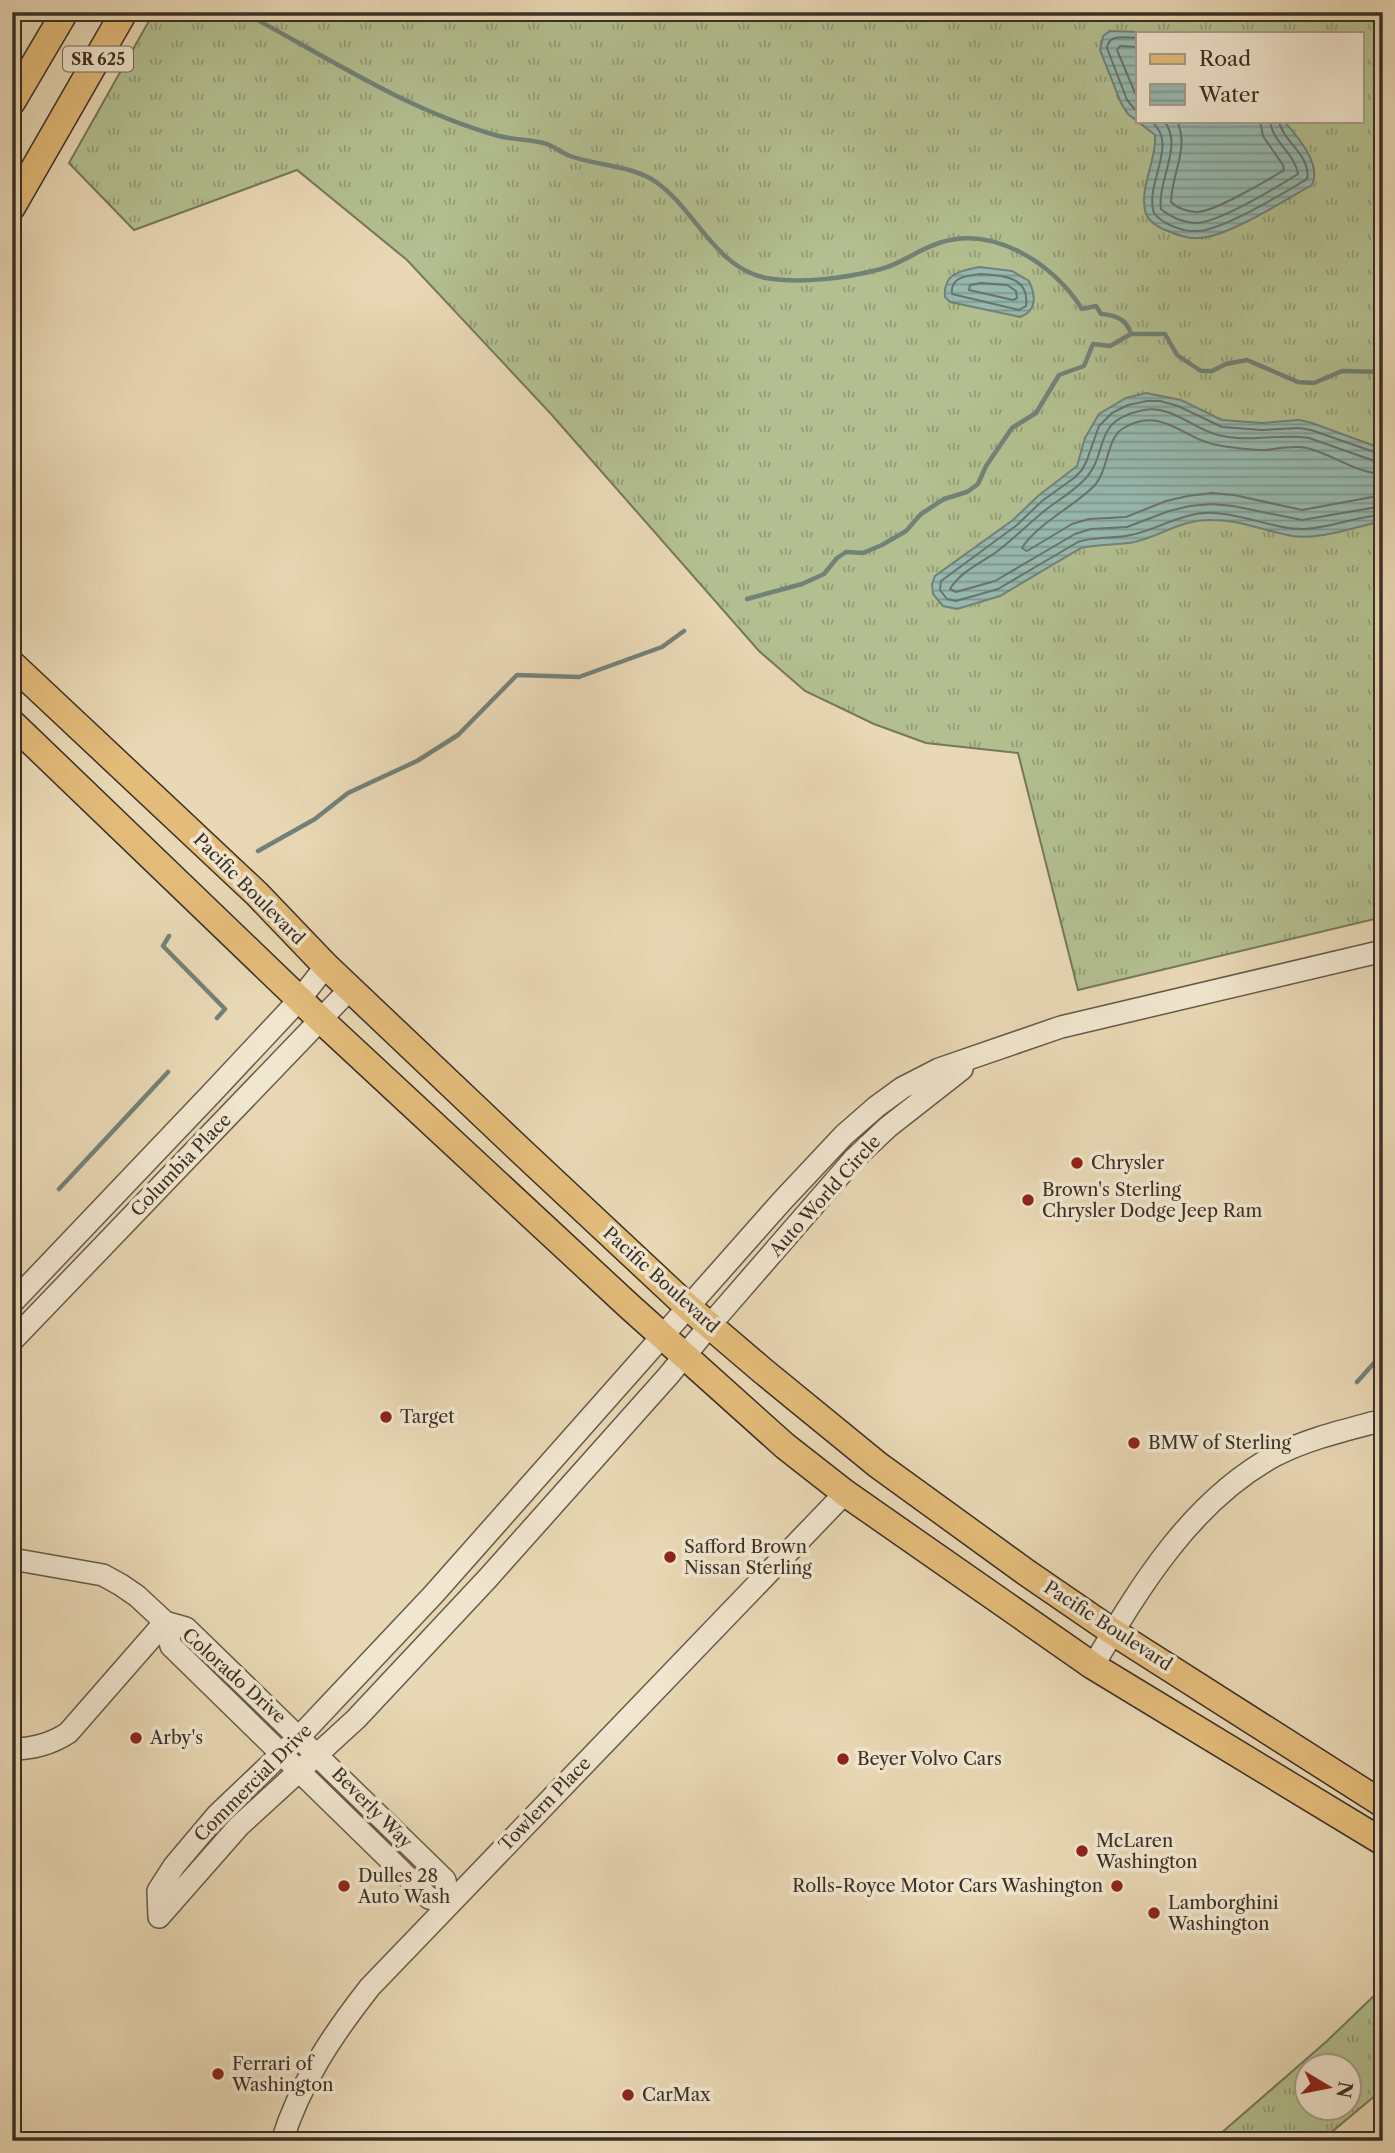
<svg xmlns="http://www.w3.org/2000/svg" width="1395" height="2153" font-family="'Libre Caslon Text',serif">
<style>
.grass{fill:url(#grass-tufts);stroke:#76785c;stroke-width:2;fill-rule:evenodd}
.water{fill:url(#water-rules);stroke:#728279;stroke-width:2}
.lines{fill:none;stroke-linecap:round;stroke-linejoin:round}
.shore{stroke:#68746c;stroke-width:2}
.stream{stroke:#728279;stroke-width:4.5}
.minor-casing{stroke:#665a4a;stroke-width:24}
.major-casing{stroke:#3a3027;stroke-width:29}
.minor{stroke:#f1e6cf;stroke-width:21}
.major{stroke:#e4bc7a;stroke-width:26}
.poi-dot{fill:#8f2418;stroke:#f1e6cf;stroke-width:2.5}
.labels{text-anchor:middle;stroke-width:7;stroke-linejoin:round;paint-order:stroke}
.shield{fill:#f1e6cf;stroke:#716759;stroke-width:2}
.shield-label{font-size:16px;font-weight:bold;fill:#3a3027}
.street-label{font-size:18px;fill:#3a3027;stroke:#f1e6cf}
.poi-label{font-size:18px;fill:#3a3027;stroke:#f1e6cf;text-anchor:start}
</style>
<defs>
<pattern id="grass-tufts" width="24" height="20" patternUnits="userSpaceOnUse" patternTransform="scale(1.75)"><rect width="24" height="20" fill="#b3bf90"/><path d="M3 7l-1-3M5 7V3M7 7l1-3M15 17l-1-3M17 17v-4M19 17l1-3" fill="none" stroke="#939c76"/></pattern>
<pattern id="water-rules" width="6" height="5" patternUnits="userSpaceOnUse" patternTransform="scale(1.75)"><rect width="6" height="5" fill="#97b9b0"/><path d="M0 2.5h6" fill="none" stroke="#7c978f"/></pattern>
</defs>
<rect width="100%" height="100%" fill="#e9d8b5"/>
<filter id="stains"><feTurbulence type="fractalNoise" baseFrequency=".00286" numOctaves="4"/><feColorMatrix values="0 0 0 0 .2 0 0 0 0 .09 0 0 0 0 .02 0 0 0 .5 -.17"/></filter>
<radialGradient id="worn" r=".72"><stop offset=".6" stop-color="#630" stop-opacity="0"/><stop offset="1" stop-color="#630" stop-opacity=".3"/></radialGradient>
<path class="grass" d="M154,12H1383V917L1078,990L1018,753L926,743L874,724L805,691L759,651L551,414L407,260L297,170L134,230L69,163ZM1138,33H1362V121H1138Z
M1383,1987V2089L1321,2141H1212L1327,2041ZM1308,2066H1350V2108H1308Z"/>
<path class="water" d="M1110,31L1166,33H1138V121H1284C1297,136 1322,164 1312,185C1285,200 1228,237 1199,238C1189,239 1177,235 1168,231C1157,227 1147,221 1145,210C1140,184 1157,160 1155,135L1128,114L1121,103L1100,50L1103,36Z
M979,267L1012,271L1029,281C1036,296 1037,311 1020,317L950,302L945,297C943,273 960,271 979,267Z
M1146,393L1181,400L1222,420L1262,423L1299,420L1312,423L1383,449V521C1354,527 1321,540 1292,536C1265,531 1240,520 1212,520C1178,519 1158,539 1129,543C1113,545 1097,544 1081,548L1000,596L957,609L943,606L933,594L932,584L935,576L1013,520L1038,496L1077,466L1085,438L1099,414L1126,398Z"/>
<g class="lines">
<path class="shore" d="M1138,38C1125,38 1109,33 1107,48L1127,100L1138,113
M1138,47L1120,46L1117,50L1138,100
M1151,121C1180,144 1144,183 1154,213C1163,225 1184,232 1198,231C1223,230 1284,193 1307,179C1312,156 1282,141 1279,121
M1164,121C1184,145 1157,180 1161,209C1170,217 1185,223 1197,223C1219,222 1277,187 1298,174C1295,154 1272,141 1270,121
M1177,121C1190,148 1171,175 1171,202C1177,208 1188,212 1197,212C1214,212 1268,180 1284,170L1283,165L1263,136L1260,121
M980,274C1003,275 1030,277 1026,306L1019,310L952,294C950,277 966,276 980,274Z
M981,283L1007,285L1016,291L1017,298L1013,300L969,290L970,285Z
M1383,455L1311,430L1299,428L1262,430L1222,427L1178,406L1160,401H1147L1128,405L1112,413L1099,426L1087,460L1082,470L1074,478L1042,501L1017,525L941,581L940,590L947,599L956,601L998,589L1078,542C1096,536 1114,539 1131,535C1160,529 1183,511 1214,513C1243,514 1277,530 1304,529C1331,528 1356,516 1383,515
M1383,464L1309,438C1279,433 1248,443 1218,435C1193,429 1172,405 1144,410C1088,421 1112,454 1082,482C1072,492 1060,499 1048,508C1030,522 1014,539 995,553C980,563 959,573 950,589L956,592L995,581L1075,534L1091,529L1127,527L1169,511L1190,506L1212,504L1233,506L1302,520L1383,506
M1383,474C1356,473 1332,454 1307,448C1293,445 1278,449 1264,450C1250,450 1236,448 1222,446C1185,442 1162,403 1122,429C1106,440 1109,470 1094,486C1073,507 1037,524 1022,548L1027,551L1072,524L1089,519L1126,517L1166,501L1188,496L1212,493L1234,495L1302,510L1383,495"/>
<path class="stream" d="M243,12C325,56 405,109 495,135C511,140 530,139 547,144C555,147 562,153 570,156C598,166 631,165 656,182C695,209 715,268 766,278C801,284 847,278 881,269C901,264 919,249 939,243C994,225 1054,264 1082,309L1096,306L1101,314C1115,315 1127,319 1131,334
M747,599L802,584L824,574L837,558L846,552L863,553L882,545L906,531L921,514L944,499L967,492L978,484L986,466L1012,428L1036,413L1059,375L1084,366L1093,344L1110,346L1131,334H1165L1177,355L1201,371H1212L1226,364L1247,360L1298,382L1314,383L1342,371L1383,372
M258,851L315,819L348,793L417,761L458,735L517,675L579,677L662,647L684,631
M169,936L163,946L225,1009L217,1018
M59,1189L168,1072
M1357,1382L1383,1353"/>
<g class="minor-casing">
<path id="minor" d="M12,1303L210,1095L300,999L326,966
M12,1341L350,989
M12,1559L103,1575L121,1585L137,1596L165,1622L186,1628L445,1880L449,1903L429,1898L171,1646L165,1622
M1093,1666C1140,1586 1192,1500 1276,1455C1310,1438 1346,1430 1383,1420
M12,1749C33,1749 51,1744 68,1733L165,1622
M159,1917L158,1891L174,1866L217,1815L300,1736L433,1595L783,1200L844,1135L876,1107L902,1088L939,1069L1061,1027L1383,951
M159,1917L239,1826L356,1719L488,1578L668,1376L710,1325L854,1159L888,1127L962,1069
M282,2141C300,2083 333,2034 370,1987L845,1493"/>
</g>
<g class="major-casing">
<path id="major" d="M12,102L65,12
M12,207L124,12
M12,664L257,894L326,966L519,1149L688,1307L763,1371L878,1465L1027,1573L1113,1632L1383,1804
M12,723L321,1020L629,1306L785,1446L845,1493L1093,1666L1383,1842"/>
</g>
<use href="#minor" class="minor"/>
<use href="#major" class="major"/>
</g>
<g class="poi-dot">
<circle cx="1077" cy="1163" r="7"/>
<circle cx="1028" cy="1200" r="7"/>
<circle cx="386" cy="1417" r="7"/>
<circle cx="1134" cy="1443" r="7"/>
<circle cx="670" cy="1557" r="7"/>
<circle cx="136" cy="1738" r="7"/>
<circle cx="843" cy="1759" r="7"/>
<circle cx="1082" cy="1851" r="7"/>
<circle cx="344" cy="1886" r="7"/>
<circle cx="1117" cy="1886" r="7"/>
<circle cx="1154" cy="1913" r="7"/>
<circle cx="218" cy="2074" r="7"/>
<circle cx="628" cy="2095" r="7"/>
</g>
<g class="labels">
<rect class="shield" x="63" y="46.5" width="70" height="25" rx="5"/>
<g class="shield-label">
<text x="98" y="65">SR 625</text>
</g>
<g class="street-label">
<text transform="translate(249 889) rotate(45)" y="6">Pacific Boulevard</text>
<text transform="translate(181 1165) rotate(-46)" y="6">Columbia Place</text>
<text transform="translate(825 1196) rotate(-48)" y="6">Auto World Circle</text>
<text transform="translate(661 1280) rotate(42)" y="6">Pacific Boulevard</text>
<text transform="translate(1108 1626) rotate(33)" y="6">Pacific Boulevard</text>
<text transform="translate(234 1676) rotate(42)" y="6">Colorado Drive</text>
<text transform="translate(253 1783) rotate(-45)" y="6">Commercial Drive</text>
<text transform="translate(545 1804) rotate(-46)" y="6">Towlern Place</text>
<text transform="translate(372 1808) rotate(45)" y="6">Beverly Way</text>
</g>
<g class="poi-label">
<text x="1091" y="1169">Chrysler</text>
<text x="1042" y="1196">Brown's Sterling<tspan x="1042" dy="21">Chrysler Dodge Jeep Ram</tspan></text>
<text x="400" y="1423">Target</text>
<text x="1148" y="1449">BMW of Sterling</text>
<text x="684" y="1553">Safford Brown<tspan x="684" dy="21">Nissan Sterling</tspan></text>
<text x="150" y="1744">Arby's</text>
<text x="857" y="1765">Beyer Volvo Cars</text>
<text x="1096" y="1847">McLaren<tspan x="1096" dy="21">Washington</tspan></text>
<text x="358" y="1882">Dulles 28<tspan x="358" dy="21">Auto Wash</tspan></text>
<text x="1103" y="1892" text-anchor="end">Rolls-Royce Motor Cars Washington</text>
<text x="1168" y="1909">Lamborghini<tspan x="1168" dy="21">Washington</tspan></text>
<text x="232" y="2070">Ferrari of<tspan x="232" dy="21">Washington</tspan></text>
<text x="642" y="2101">CarMax</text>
</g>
</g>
<rect width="1395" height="2153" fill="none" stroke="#e9d8b5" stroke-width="42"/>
<rect x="14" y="14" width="1367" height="2125" fill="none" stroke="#3a3027" stroke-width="3.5"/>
<rect x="21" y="21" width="1353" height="2111" fill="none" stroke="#3a3027" stroke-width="2"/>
<rect x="1136" y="32" width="228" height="91" fill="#f1e6cf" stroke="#a89d8c" stroke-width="2"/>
<rect x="1150" y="54" width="35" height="10" fill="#e4bc7a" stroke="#a89d8c" stroke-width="2"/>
<text x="1199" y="66" font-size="21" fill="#3a3027">Road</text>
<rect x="1150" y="84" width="35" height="21" fill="url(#water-rules)" stroke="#a89d8c" stroke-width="2"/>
<text x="1199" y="102" font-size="21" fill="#3a3027">Water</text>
<g transform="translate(1328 2087) rotate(100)"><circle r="33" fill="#f1e6cf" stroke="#a89d8c" stroke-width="2"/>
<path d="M0-5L12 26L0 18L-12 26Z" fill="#8f2418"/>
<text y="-10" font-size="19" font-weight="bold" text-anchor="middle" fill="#3a3027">N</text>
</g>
<rect width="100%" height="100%" filter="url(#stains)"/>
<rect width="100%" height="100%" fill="url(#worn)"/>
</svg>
